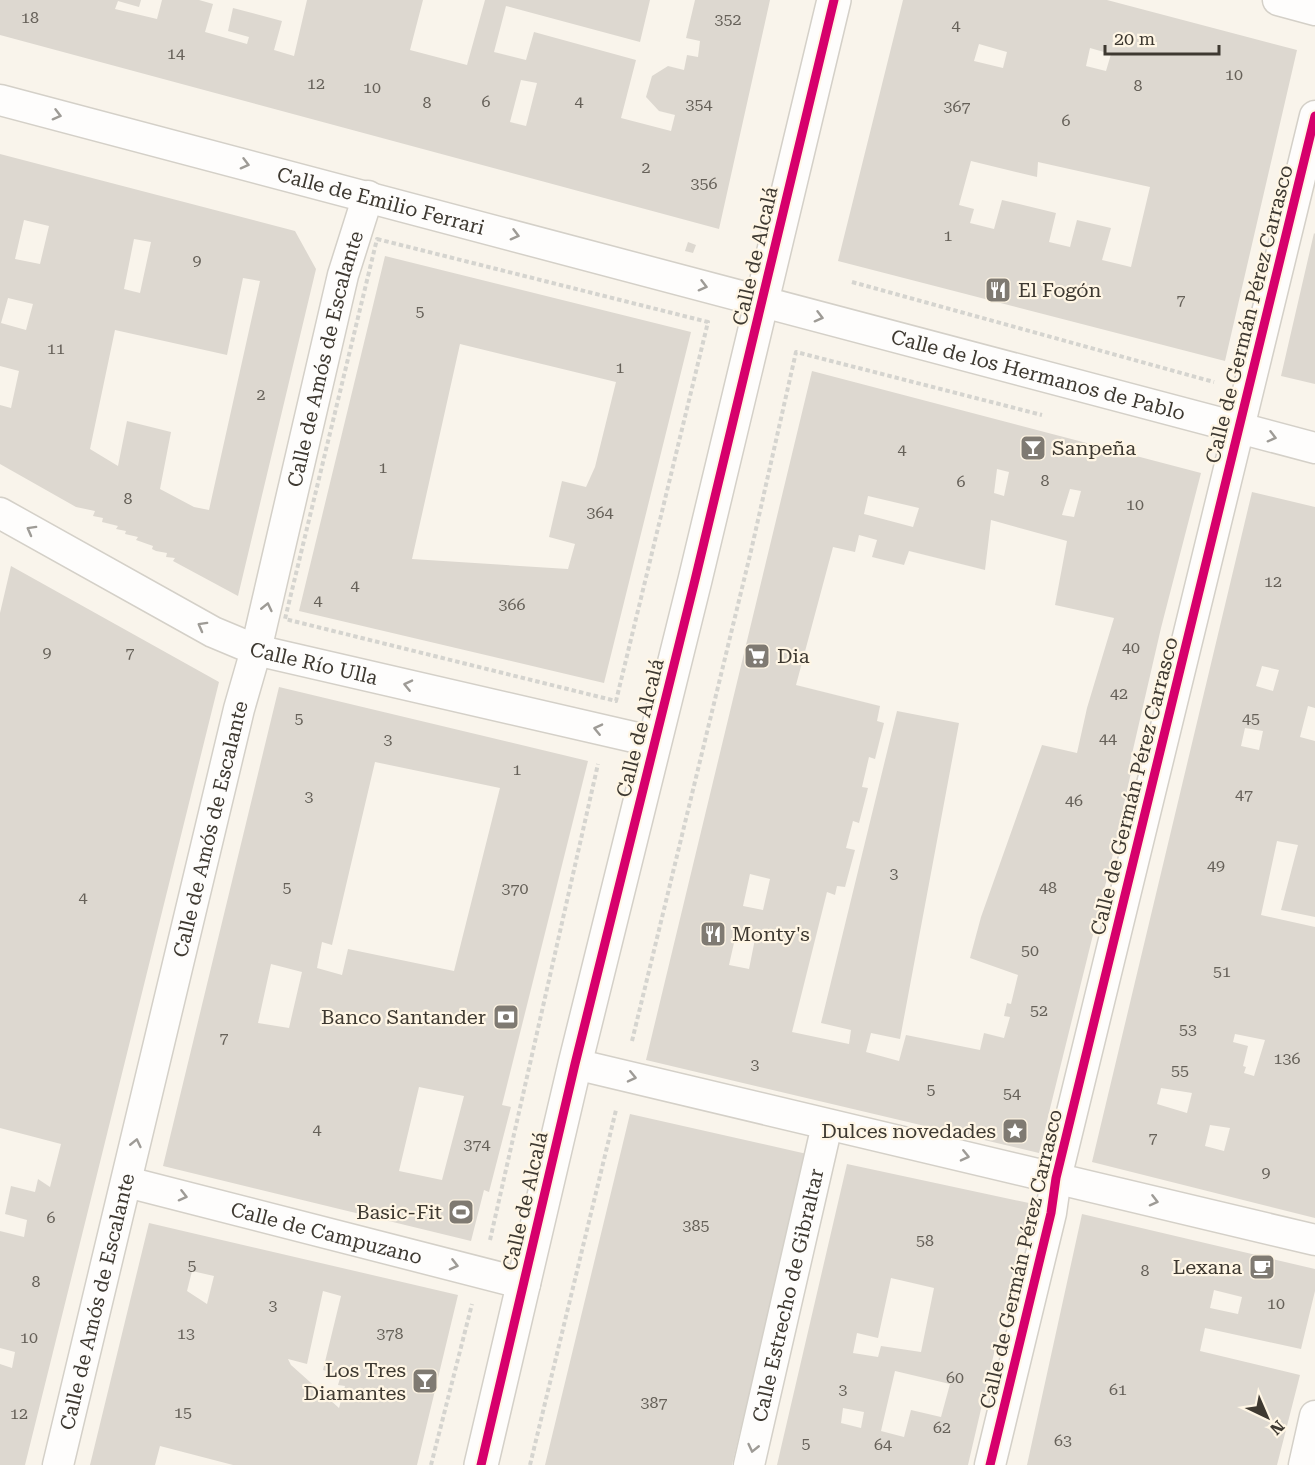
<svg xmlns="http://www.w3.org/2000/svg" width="1315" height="1465" font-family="'Roboto Serif',serif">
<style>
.building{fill:#ddd8d0;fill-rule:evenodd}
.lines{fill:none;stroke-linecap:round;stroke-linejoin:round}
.street-casing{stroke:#d4d0c8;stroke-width:33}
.primary-casing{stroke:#d4d0c8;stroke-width:36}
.path{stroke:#d5d4cf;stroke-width:4;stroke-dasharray:4.5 3;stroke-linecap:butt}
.street{stroke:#fefdfc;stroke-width:30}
.primary{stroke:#fefdfc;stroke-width:33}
.cycleway-casing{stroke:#fff6e5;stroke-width:13}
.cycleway{stroke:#d6006c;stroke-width:9}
.oneway{stroke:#9e9b96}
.labels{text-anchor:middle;stroke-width:4.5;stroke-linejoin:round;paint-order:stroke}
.number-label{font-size:16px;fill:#666159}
.street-label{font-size:20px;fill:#3e3931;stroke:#fff6e5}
.poi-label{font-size:20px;fill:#3e3931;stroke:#fff6e5;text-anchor:end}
</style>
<rect width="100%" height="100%" fill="#f9f4eb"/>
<path class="building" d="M0,0H141L139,7L118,1L115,9L157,19L162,0H199L213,4L205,32L247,44L249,37L228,31L233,8L282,21L274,50L294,56L307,0H423L410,50L467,65L485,0H650L640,42L506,6L494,52L526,60L534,32L636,60L621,118L671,131L675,115L659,111L646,97L652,76L668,66L684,70L687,55L698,57L700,41L686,38L695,0H770L719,229L0,35ZM521,80L537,83L526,126L510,122Z
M903,0H1107L1297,50L1225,361L838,261ZM979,44L1007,52L1003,68L974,61ZM1090,48L1111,54L1106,71L1086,66ZM971,161L1037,177L1038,162L1150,187L1131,267L1102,260L1111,228L1077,220L1070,247L1049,242L1056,213L1002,200L994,229L970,223L974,209L959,205Z
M0,154L295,231L316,269L238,596L173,561L175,558L166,557L167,553L156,551L152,549L153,546L136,540L138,537L125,534L126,531L116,529L118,526L102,522L103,518L93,516L95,511L76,507L0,464V405L11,408L19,371L0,366ZM24,220L49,226L40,264L15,259ZM134,239L151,242L140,293L124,289ZM243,278L260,281L209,510L194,507L160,489L171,432L127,421L118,466L90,449L115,330L227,355ZM8,298L33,304L26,330L1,323Z
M1314,233L1315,234V384L1281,376Z
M688,242L696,245L693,253L685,251Z
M385,256L691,332L604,683L299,611ZM460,344L616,382L595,467L586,487L562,481L549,537L575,544L568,569L412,559Z
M812,371L1201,473L1161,628L1129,767L1132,768L1112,858L1039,1153L646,1060ZM997,469L1009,472L1004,496L994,493ZM1070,489L1081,491L1074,517L1062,515ZM868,496L919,508L913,527L864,514ZM991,520L1067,541L1055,605L1114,618L1087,708L1077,753L1042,745L981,917L970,958L1018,975L1011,1004L1007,1003L1004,1016L1010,1017L1004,1038L984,1033L980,1050L906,1035L899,1061L866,1052L871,1033L900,1039L959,723L897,711L821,1023L851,1030L849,1044L792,1032L827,892L835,895L837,886L845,887L855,850L846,848L853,821L859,823L868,788L862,787L869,757L875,759L884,723L877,721L880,706L796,685L833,547L855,552L859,535L877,540L872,557L904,565L909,551L985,570ZM750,874L770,879L763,910L743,906ZM736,934L755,939L749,969L729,965Z
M1252,492L1315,507V708L1308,706L1300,737L1315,741V917L1281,910L1298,845L1277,841L1261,915L1315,927V1218L1092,1162ZM1262,666L1279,670L1273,691L1256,686ZM1245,728L1263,731L1259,750L1241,746ZM1235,1034L1265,1040L1254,1076L1244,1073L1246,1067L1243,1066L1248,1046L1233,1042ZM1161,1088L1192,1093L1187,1113L1157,1104ZM1210,1125L1230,1128L1224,1151L1205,1146Z
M11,566L219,682L25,1465H0V1364L12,1368L15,1352L0,1348V1231L24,1237L27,1220L5,1214L11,1186L35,1192L38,1179L50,1187L61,1144L0,1128V613Z
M279,687L588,761L502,1105L511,1107L489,1192L484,1190L471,1241L163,1166ZM375,762L500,788L454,971L348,949L342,975L317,968L322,942L332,945ZM271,964L302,972L289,1028L258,1023ZM419,1087L464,1096L442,1180L399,1171Z
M630,1114L807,1154L732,1465H545Z
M847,1164L1029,1203L968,1465H777ZM891,1278L934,1288L921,1352L881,1346L878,1357L853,1353L857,1333L878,1338ZM895,1371L950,1384L941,1417L911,1410L904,1437L881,1431ZM843,1408L864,1412L861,1428L841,1423Z
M1082,1214L1315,1269V1291L1301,1349L1205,1328L1200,1351L1300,1375L1277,1465H1027ZM1214,1290L1242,1297L1238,1314L1210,1308Z
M149,1223L458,1295L417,1465H233L160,1446L155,1465H90ZM192,1271L214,1276L207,1304L187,1291ZM323,1291L341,1296L323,1370L341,1375L338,1385L345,1386L339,1408L291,1365L288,1359L307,1364Z"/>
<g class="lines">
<g class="street-casing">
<g id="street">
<path d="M1278,0L1315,10"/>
<path id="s1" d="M0,100L1315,448"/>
<path id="s2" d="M0,513L213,632L256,650L655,742"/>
<path d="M575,1064L1315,1240"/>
<path id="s3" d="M127,1182L525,1284"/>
<path id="s4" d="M58,1465L239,709L256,650L343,275L368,196"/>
<path id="s5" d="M749,1465L827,1125"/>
<path d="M990,1465L1051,1213L1056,1178L1315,116"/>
<path d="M1304,1465L1315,1416"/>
</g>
</g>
<g class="primary-casing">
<path id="primary" d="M481,1465L575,1064L695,580L834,0"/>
</g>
<path class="path" d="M377,239L708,322L616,701L285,619Z
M852,282L1214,382
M632,1041L751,551L796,352L1042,415
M490,1240L598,764
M431,1465L472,1304
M530,1465L616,1110"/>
<use href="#street" class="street"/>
<use href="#primary" class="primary"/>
<g class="cycleway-casing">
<path id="cycleway" d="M481,1465L575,1064L695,580L834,0
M990,1465L1051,1213L1056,1178L1315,116"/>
</g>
<use href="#cycleway" class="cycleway"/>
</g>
<defs><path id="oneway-chevron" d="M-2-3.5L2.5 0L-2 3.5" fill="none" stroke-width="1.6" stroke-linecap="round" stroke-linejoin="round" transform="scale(1.5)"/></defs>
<g class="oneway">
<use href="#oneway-chevron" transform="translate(57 115) rotate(15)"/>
<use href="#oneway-chevron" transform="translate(245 164) rotate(15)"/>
<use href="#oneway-chevron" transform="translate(515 235) rotate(15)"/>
<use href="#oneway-chevron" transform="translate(703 286) rotate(15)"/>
<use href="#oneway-chevron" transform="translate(819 317) rotate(15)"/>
<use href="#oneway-chevron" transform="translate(1272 437) rotate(15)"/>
<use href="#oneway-chevron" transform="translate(31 530) rotate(-151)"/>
<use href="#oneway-chevron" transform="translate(267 607) rotate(-77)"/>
<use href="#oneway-chevron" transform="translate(202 626) rotate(-151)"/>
<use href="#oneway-chevron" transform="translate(408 685) rotate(-167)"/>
<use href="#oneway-chevron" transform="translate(598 729) rotate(-167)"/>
<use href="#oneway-chevron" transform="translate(632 1077) rotate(13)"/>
<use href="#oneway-chevron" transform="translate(136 1143) rotate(-77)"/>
<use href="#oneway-chevron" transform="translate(965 1156) rotate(13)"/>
<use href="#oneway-chevron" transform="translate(183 1196) rotate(14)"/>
<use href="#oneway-chevron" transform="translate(1154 1201) rotate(14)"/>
<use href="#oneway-chevron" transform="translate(454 1265) rotate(14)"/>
<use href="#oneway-chevron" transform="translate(753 1448) rotate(103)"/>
</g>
<defs>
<g id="restaurant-square" transform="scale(1.35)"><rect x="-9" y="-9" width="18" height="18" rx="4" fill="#7f7a72" stroke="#fff6e5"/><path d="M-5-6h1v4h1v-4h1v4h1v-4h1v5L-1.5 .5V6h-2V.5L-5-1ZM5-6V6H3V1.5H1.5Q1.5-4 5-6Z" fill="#fff"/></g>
<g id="bar-square" transform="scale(1.35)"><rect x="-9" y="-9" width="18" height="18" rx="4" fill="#7f7a72" stroke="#fff6e5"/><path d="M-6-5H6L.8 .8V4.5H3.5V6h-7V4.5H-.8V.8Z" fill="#fff"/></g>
<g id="supermarket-square" transform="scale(1.35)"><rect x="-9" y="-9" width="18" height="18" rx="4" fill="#7f7a72" stroke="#fff6e5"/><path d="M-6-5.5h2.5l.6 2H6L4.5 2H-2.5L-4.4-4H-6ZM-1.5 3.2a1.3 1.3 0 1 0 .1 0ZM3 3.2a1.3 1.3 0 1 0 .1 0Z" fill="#fff"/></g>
<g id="bank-square" transform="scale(1.35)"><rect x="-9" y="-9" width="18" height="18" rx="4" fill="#7f7a72" stroke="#fff6e5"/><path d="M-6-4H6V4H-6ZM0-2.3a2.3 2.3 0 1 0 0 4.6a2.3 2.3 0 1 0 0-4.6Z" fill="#fff"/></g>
<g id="sight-square" transform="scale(1.35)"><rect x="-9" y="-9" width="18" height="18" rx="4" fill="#7f7a72" stroke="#fff6e5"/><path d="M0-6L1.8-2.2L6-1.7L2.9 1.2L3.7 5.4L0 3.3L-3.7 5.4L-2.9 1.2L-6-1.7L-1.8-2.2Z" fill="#fff"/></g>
<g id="stadium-square" transform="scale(1.35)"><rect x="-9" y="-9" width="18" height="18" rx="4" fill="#7f7a72" stroke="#fff6e5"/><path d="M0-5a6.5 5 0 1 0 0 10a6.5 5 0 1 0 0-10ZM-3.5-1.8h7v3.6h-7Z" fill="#fff"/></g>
<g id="cafe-square" transform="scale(1.35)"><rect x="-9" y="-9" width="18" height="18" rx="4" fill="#7f7a72" stroke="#fff6e5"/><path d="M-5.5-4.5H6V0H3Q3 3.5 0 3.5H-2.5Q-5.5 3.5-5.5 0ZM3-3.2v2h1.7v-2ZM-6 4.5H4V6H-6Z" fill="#fff"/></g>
</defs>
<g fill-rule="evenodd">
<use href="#restaurant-square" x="998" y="290"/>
<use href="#bar-square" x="1033" y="448"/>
<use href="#supermarket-square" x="757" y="656"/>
<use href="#restaurant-square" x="713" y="934"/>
<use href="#bank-square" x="506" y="1017"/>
<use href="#sight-square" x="1015" y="1131"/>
<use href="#stadium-square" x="461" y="1212"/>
<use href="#cafe-square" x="1262" y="1267"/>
<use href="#bar-square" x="425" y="1381"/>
</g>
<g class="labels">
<g class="number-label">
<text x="30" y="23">18</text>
<text x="728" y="25">352</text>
<text x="956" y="31">4</text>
<text x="176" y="59">14</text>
<text x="1234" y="80">10</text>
<text x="316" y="89">12</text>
<text x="1138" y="91">8</text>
<text x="372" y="93">10</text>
<text x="486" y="107">6</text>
<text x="579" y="107">4</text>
<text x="427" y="108">8</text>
<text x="699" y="110">354</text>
<text x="957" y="112">367</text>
<text x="1066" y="126">6</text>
<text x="646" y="173">2</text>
<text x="704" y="189">356</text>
<text x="948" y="241">1</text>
<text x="197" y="266">9</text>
<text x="1181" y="305">7</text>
<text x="420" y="317">5</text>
<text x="56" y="354">11</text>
<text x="620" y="373">1</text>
<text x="261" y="400">2</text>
<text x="902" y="455">4</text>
<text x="383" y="473">1</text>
<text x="1045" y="486">8</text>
<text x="961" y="487">6</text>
<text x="128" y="504">8</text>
<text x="1135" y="510">10</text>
<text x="600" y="518">364</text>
<text x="1273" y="587">12</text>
<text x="355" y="591">4</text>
<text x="318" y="606">4</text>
<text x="512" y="610">366</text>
<text x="1131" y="653">40</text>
<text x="47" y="658">9</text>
<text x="130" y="658">7</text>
<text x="1119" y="699">42</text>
<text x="299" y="724">5</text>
<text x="1251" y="724">45</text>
<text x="1108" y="744">44</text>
<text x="388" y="745">3</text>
<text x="517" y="775">1</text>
<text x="1244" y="800">47</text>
<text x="309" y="802">3</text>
<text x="1074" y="806">46</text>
<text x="1216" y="871">49</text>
<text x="894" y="879">3</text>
<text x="287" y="893">5</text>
<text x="1048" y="893">48</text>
<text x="515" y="894">370</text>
<text x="83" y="903">4</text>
<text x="1030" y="956">50</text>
<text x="1222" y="977">51</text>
<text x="1039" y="1016">52</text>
<text x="1188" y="1035">53</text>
<text x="224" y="1043">7</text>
<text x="1287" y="1064">136</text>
<text x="755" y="1070">3</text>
<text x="1180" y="1076">55</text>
<text x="931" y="1095">5</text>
<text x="1012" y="1099">54</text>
<text x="317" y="1135">4</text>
<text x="1153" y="1143">7</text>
<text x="477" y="1150">374</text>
<text x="1266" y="1178">9</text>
<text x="51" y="1223">6</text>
<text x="696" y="1231">385</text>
<text x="925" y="1246">58</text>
<text x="192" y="1271">5</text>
<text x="1145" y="1276">8</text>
<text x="36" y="1287">8</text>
<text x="1276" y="1309">10</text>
<text x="273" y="1311">3</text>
<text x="186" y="1339">13</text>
<text x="390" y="1339">378</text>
<text x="29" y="1343">10</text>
<text x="955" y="1383">60</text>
<text x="843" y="1395">3</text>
<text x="1118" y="1395">61</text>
<text x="654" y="1408">387</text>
<text x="183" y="1418">15</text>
<text x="19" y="1419">12</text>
<text x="942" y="1433">62</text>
<text x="1063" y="1446">63</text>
<text x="806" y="1449">5</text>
<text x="883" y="1450">64</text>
</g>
<g class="street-label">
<text dy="7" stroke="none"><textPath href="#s1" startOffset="394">Calle de Emilio Ferrari</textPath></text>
<text transform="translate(755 256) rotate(-77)" y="7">Calle de Alcalá</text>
<text transform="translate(1249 314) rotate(-76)" y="7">Calle de Germán Pérez Carrasco</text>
<text dy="7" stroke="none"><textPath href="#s4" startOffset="1138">Calle de Amós de Escalante</textPath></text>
<text dy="7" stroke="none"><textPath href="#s1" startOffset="1074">Calle de los Hermanos de Pablo</textPath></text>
<text dy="7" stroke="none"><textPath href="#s2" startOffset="350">Calle Río Ulla</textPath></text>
<text transform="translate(640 728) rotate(-76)" y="7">Calle de Alcalá</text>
<text transform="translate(1134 786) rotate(-76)" y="7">Calle de Germán Pérez Carrasco</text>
<text dy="7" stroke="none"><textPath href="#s4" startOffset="654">Calle de Amós de Escalante</textPath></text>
<text transform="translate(525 1201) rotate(-77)" y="7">Calle de Alcalá</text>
<text dy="7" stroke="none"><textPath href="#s3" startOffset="206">Calle de Campuzano</textPath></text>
<text transform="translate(1021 1259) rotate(-77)" y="7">Calle de Germán Pérez Carrasco</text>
<text dy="7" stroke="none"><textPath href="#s5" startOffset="174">Calle Estrecho de Gibraltar</textPath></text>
<text dy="7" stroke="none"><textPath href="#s4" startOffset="168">Calle de Amós de Escalante</textPath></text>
</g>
<g class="poi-label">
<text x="1018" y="297" text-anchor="start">El Fogón</text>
<text x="1052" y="455" text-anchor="start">Sanpeña</text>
<text x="777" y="663" text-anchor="start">Dia</text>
<text x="732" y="941" text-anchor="start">Monty's</text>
<text x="486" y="1024">Banco Santander</text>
<text x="996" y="1138">Dulces novedades</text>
<text x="442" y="1219">Basic-Fit</text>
<text x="1242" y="1274">Lexana</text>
<text x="406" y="1377">Los Tres<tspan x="406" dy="23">Diamantes</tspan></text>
</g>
</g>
<g transform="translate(1267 1417) rotate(136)" stroke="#fff6e5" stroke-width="4.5" paint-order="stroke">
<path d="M0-4.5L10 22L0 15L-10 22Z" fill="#3e3931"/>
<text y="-9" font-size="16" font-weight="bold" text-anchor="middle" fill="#3e3931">N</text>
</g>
<path d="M1105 45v9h114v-9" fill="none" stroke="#3e3931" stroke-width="3"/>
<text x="1114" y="45" font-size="18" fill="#3e3931" stroke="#fff6e5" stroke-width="4.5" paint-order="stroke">20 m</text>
</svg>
